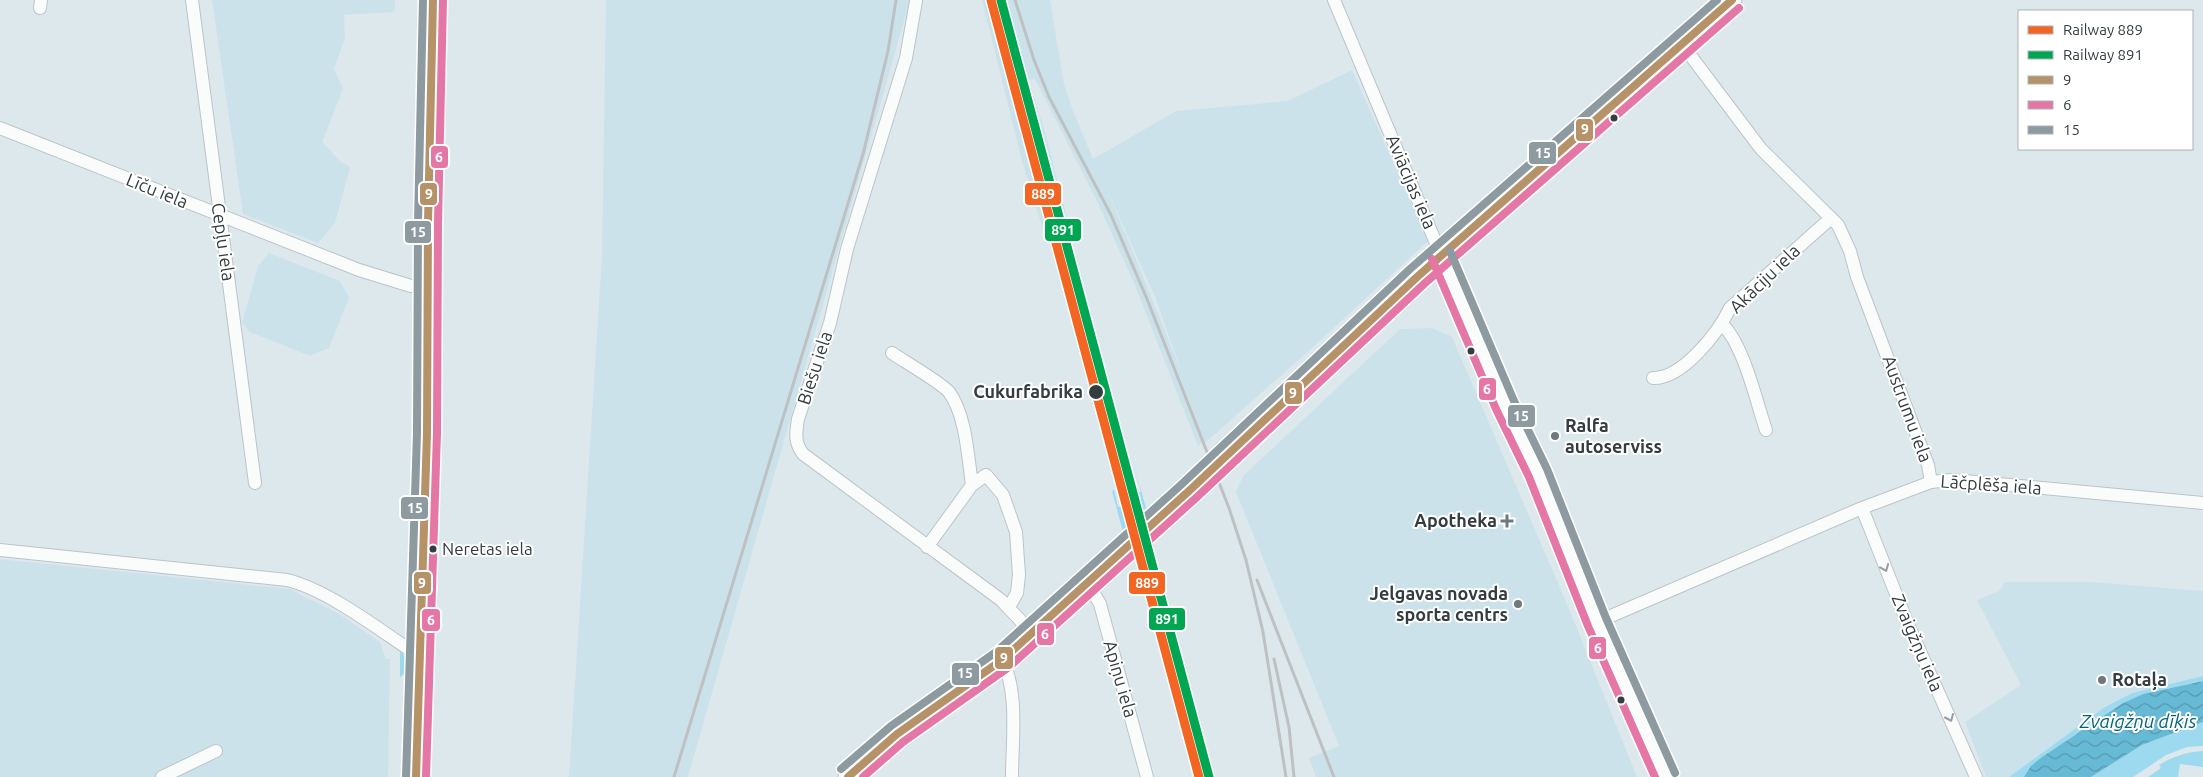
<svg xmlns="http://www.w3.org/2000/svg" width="2203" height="777" font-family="Ubuntu,sans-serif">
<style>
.built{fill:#cce2eb;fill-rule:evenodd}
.green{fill:#9ddaf0}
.water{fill:url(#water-waves)}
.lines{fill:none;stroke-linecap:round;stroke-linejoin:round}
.minor-casing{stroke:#bbc4c8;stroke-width:14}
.secondary-casing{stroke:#bbc4c8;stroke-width:21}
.minor{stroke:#fafcfc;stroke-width:12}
.secondary{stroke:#fafcfc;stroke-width:19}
.rail{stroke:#bec1c2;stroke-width:3}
.bus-1-casing{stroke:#fff;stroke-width:11}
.bus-2-casing{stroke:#fff;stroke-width:11}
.bus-3-casing{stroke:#fff;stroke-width:11}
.bus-1{stroke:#b69268;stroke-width:8}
.bus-2{stroke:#e477a5;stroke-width:8}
.bus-3{stroke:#8d9aa0;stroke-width:8}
.rail-1-casing{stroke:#fff;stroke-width:12}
.rail-2-casing{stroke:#fff;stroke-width:12}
.rail-1{stroke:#f26522;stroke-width:9}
.rail-2{stroke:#00a651;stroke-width:9}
.oneway{stroke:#979c9e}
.bus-dot{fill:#343c40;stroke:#fff;stroke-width:2}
.poi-dot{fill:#6f787d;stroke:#fff;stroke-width:2}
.labels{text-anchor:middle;stroke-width:4;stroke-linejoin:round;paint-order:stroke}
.bus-label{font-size:17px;fill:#343c40;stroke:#fff;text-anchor:start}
.street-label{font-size:18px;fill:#343c40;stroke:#fff}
.stop-label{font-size:18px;font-weight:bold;fill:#343c40;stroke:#fff;text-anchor:end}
.poi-label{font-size:18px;font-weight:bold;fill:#343c40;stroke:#fff;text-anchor:start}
.water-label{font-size:19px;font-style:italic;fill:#04627b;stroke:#fff}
.line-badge{stroke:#fff;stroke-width:2}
.badge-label{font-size:14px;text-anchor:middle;font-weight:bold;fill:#fff}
</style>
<defs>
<pattern id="water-waves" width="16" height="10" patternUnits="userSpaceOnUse" patternTransform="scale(1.25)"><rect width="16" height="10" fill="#67bad5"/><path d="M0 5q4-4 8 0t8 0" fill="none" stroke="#5698ae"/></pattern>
</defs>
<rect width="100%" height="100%" fill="#dde8ed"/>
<path class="built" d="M212,0H395L394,12L344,15L345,38L334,69L343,89L322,142L340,161L350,167L335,223L318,243L243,214Z
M606,0H910L688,777H569L602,255Z
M982,0H1050L1064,84L1073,111L1093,159L1176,111L1288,101L1352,70L1428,241L1301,358L1207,441L1198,446L1134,283L1096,199L1035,79L1028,80L1044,128L1069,226L1065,228L1142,512L1129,526L1052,241L1047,242L1022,161ZM1104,183L1155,297L1183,376L1140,269Z
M269,253L340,281L349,298L329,348L310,356L250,332L242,323L258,266Z
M1432,328L1452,337L1570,611L1637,777H1316L1309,758L1339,746L1236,492L1243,476L1400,329Z
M0,559L289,589L336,612L380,642L386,659H390L388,777H0Z
M2005,582H2093L2203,591V676L2132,693L2105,707L2009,777H1986L1965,722L2021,685L1977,600L1999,591Z"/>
<path class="green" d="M1711,0H1720L1686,29L1681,27Z
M1133,462L1146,508L1142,512L1136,493L1141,492Z
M1114,490L1118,507L1123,506L1129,526L1123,532L1112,491Z
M400,652C410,659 412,671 400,677Z
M2203,676V681L2143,694L2123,703L2042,757L2024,777H2009L2105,707L2132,693Z
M2203,722V746L2187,747L2166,755L2133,777H2091L2142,745Z
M2203,751V767L2180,764L2178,777H2148L2161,768L2159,765C2174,756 2187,752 2203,751Z"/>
<path class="water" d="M2203,681V722L2142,745L2091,777H2024L2031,766L2042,757L2123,703L2143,694Z"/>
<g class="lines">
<g class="minor-casing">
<path id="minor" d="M192,0L255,483
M1334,0L1441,255
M916,1L906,58L847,249L830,323L798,419C796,433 794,442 803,454L1001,600L1020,620L1030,634
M40,8L41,0
M1681,43L1761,149L1838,225L1850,251L1857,277L1928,465L1931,482
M0,128L359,270L411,286H428
M1722,324C1744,345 1756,401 1766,430
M892,353C905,362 940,382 949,392C966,415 968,457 972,485L927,547
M1653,378C1682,379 1718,333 1730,308L1831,218
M972,485L986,475L1003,495L1016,532L1019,575L1017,593L1009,607
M1862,508L1907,622L1976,777
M0,550L287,580C329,590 382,632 419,656
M1088,583L1100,604L1147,777
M1597,622L1862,508L1931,482L1951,480L1988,483L2203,503
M1002,660C1019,691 1012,742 1012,777
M162,777L216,751
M416,777L427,433L428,223L433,0"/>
</g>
<g class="secondary-casing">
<path id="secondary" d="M1441,255L1505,405L1538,473L1597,622L1666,777
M848,777L897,734L1002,660L1056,612L1190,490L1417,277L1732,0"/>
</g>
<use href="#minor" class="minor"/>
<use href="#secondary" class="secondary"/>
<path class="rail" d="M1015,0L1034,60L1049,97L1111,215L1147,299L1229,508L1246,560L1263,632L1286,777
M1257,580L1334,777
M1274,659L1289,727L1294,777
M674,777L863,154L888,51L896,0"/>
<g class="bus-1-casing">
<path id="bus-1" d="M416,777L427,433L428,223L433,0
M848,777L897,734L1002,660L1190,490L1417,277L1732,0"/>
</g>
<g class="bus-2-casing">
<path id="bus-2" d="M1432,259L1496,409L1529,477L1588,626L1655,777
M426,777L437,433L438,223L443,0
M863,777L903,742L1009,667L1197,497L1424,284L1739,8"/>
</g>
<g class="bus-3-casing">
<path id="bus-3" d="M1450,251L1514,401L1547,469L1606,618L1675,773
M841,769L891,726L996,652L1183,483L1410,269L1717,0
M406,777L417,433L418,223L423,0"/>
</g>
<use href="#bus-1" class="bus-1"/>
<use href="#bus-2" class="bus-2"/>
<use href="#bus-3" class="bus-3"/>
<g class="rail-1-casing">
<path id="rail-1" d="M991,0L1199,777"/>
</g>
<g class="rail-2-casing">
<path id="rail-2" d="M1001,0L1209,777"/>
</g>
<use href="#rail-1" class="rail-1"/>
<use href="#rail-2" class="rail-2"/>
</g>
<defs><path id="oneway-chevron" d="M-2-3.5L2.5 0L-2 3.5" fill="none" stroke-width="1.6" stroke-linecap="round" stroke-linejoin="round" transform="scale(1.25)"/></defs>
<g class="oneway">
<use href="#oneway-chevron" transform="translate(1885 568) rotate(68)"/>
<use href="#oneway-chevron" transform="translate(1950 718) rotate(66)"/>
</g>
<g class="bus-dot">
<circle cx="1614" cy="118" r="4.5"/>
<circle cx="1471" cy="351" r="4.5"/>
<circle cx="1096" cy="392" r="8"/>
<circle cx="433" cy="549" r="4.5"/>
<circle cx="1621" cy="700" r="4.5"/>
</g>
<g class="poi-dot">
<circle cx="1555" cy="436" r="5"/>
<path d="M1504.5 513.5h5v5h5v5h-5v5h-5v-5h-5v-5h5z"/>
<circle cx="1518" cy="604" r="5"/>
<circle cx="2102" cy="680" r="5"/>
</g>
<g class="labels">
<g class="bus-label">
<text x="442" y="555">Neretas iela</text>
</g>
<g class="street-label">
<text transform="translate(1411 182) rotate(67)" y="6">Aviācijas iela</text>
<text transform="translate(157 191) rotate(22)" y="6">Līču iela</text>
<text transform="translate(223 242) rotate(82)" y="6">Cepļu iela</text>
<text transform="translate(1765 279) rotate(-44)" y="6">Akāciju iela</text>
<text transform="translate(815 368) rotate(-72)" y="6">Biešu iela</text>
<text transform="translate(1907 409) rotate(70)" y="6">Austrumu iela</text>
<text transform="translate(1991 485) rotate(4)" y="6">Lāčplēša iela</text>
<text transform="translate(1917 643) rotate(67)" y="6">Zvaigžņu iela</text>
<text transform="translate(1120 679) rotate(74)" y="6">Apiņu iela</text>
</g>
<g class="stop-label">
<text x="1083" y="398">Cukurfabrika</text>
</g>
<g class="poi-label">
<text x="1565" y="432">Ralfa<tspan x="1565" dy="21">autoserviss</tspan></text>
<text x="1497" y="527" text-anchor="end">Apotheka</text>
<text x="1508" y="600" text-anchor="end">Jelgavas novada<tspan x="1508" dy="21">sporta centrs</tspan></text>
<text x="2112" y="686">Rotaļa</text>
</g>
<g class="water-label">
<text x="2138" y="728">Zvaigžņu dīķis</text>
</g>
</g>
<g class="line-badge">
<rect x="1575" y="118" width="19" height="24" rx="5" fill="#b69268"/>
<rect x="1528" y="141" width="29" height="24" rx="5" fill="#8d9aa0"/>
<rect x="430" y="145" width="19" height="24" rx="5" fill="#e477a5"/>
<rect x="1024" y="182" width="38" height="24" rx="5" fill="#f26522"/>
<rect x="419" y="182" width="19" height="24" rx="5" fill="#b69268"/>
<rect x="1044" y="218" width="38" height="24" rx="5" fill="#00a651"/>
<rect x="404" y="220" width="28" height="24" rx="5" fill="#8d9aa0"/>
<rect x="1478" y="377" width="19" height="24" rx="5" fill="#e477a5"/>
<rect x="1284" y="381" width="19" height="24" rx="5" fill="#b69268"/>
<rect x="1507" y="404" width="29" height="24" rx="5" fill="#8d9aa0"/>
<rect x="400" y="496" width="29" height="24" rx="5" fill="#8d9aa0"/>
<rect x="1128" y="571" width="38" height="24" rx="5" fill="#f26522"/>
<rect x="413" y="571" width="19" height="24" rx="5" fill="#b69268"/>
<rect x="1148" y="607" width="38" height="24" rx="5" fill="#00a651"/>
<rect x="421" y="608" width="20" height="24" rx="5" fill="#e477a5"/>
<rect x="1036" y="622" width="19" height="24" rx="5" fill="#e477a5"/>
<rect x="1588" y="636" width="19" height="24" rx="5" fill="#e477a5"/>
<rect x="994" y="646" width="20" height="24" rx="5" fill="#b69268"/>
<rect x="951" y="662" width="29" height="24" rx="5" fill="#8d9aa0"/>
</g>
<g class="badge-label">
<text x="1585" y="134">9</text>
<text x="1543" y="158">15</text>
<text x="439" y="162">6</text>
<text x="1043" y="199">889</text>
<text x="429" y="199">9</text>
<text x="1063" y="235">891</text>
<text x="418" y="237">15</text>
<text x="1487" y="394">6</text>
<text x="1293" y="398">9</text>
<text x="1521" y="421">15</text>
<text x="415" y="513">15</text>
<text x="1147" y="588">889</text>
<text x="422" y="588">9</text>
<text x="1167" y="624">891</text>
<text x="431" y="625">6</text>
<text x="1045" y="639">6</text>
<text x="1598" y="653">6</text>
<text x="1004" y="663">9</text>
<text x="965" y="678">15</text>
</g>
<rect x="2018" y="10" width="175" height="140" fill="#ffffff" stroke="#aeb1b3"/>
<rect x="2028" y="26" width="25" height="8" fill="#f26522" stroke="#aeb1b3"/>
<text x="2063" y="35" font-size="15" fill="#343c40">Railway 889</text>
<rect x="2028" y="51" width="25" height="8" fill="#00a651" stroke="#aeb1b3"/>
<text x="2063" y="60" font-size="15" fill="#343c40">Railway 891</text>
<rect x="2028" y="76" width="25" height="8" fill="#b69268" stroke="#aeb1b3"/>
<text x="2063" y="85" font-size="15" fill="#343c40">9</text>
<rect x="2028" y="101" width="25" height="8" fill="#e477a5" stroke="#aeb1b3"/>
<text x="2063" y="110" font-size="15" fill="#343c40">6</text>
<rect x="2028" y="126" width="25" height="8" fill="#8d9aa0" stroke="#aeb1b3"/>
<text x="2063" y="135" font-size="15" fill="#343c40">15</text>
</svg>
